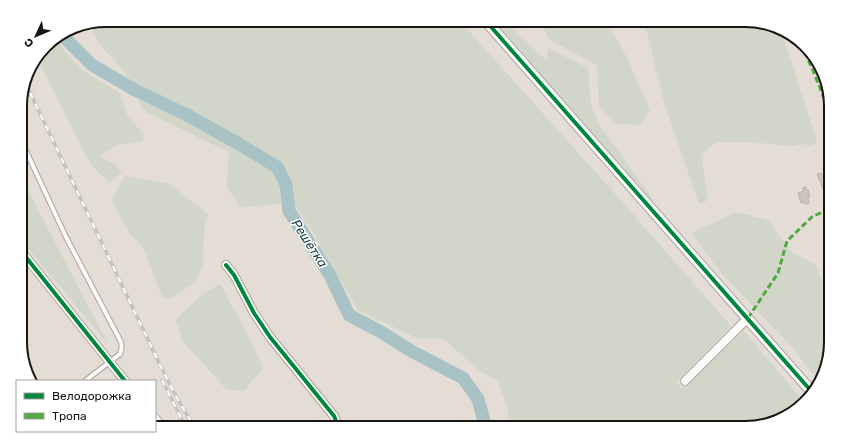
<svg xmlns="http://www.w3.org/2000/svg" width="851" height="448" font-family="Rubik,sans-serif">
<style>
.green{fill:#d1d6c9}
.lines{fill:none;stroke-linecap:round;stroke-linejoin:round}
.river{stroke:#a8c2c6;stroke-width:13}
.building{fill:#ccc5bc;stroke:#b6b2ab}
.service-casing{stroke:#aaa59f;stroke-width:6}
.minor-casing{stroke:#aaa59f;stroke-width:10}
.tertiary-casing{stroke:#aaa59f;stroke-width:12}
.service{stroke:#fbfaf9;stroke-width:4}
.minor{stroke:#fbfaf9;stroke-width:8}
.tertiary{stroke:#fbfaf9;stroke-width:10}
.rail-casing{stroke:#c4c3c1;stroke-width:3.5}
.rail{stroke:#fff;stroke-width:2;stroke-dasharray:6;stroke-linecap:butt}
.quiet{stroke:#52a841;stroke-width:3;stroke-dasharray:6 3;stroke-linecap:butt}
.cycleway-casing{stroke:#fff;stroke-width:6}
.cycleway{stroke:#00873e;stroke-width:4}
.labels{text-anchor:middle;stroke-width:3;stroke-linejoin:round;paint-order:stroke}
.water-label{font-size:13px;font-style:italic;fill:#143a41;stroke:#fff}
.rim{fill:none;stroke:#18140f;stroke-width:2}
</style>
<rect width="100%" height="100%" fill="#e3ddd5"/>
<path class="green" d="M106,20H459L625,205L731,326L677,381L681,389L744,331L803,401L793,414L751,428H510L508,411L498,381L480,371L444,339L417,338L358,310L312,231L293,203L240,207L227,187L229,152L144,111L125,73L98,42L90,23Z
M493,20H503L547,61L548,48L588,68L591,106L600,126L657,205L558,96Z
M541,20H600L610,27L626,56L650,110L640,125L617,124L599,106L597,65L548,39Z
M644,20H745L781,29L817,142L812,146L801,144L792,146L749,142H716L701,155L708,200L699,204L664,102Z
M58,36L61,47L82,70L120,93L128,117L144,134L142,142L119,144L99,156L114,164L122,172L109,183L91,165L37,57L49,41Z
M20,171L33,200L108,344L21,240Z
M125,176L169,184L208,214L204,229L203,264L196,282L171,298L165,299L161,294L145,252L139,242L131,236L125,225L115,207L112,199Z
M736,212L768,220L792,253L817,265L822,283L831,280V342L822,380L820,383L792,347L722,274L691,233Z
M220,284L246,331L263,368L244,391L226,389L182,340L176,319L203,294Z"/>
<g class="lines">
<path class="river" d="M65,32L67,40L92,65L133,89L187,115L239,144L277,167L286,184L289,211L330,275L349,315L381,332L413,352L463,378L478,399L486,428"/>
</g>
<path class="building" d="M821,173L822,176L829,173L831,177V194L826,196L817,174Z
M806,187V190H808L810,196L808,197L809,203L805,204L804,202L801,203L798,193L804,191L803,188Z"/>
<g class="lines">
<g class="service-casing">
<path id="service" d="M20,138L66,237L121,342C122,347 122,350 120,354L85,381"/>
</g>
<g class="minor-casing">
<path id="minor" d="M21,251L125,381
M226,265L234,275L254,313L270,337L334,416L339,428
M685,381L748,318
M155,418L163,428"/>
</g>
<g class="tertiary-casing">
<path id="tertiary" d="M485,20L812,392"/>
</g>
<use href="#service" class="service"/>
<use href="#minor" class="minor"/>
<use href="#tertiary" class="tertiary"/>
<g class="rail-casing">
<path id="rail" d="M25,82L160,365L178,400L195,428
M21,99L26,110
M162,380L186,428"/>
</g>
<use href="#rail" class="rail"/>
<path class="quiet" d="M801,44L812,68L830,113
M748,318L778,273L787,241L813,216L831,209"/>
<g class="cycleway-casing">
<path id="cycleway" d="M485,20L812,392
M21,251L125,381
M226,265L234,275L254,313L270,337L334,416L339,428"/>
</g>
<use href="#cycleway" class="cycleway"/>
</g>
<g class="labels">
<g class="water-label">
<text transform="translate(310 243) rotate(57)" y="5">Решётка</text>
</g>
</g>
<path d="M0 0H851V448H0ZM106 27H745A79 79 0 0 1 824 106V342A79 79 0 0 1 745 421H106A79 79 0 0 1 27 342V106A79 79 0 0 1 106 27Z" fill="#fff" fill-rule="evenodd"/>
<path class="rim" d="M106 27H745A79 79 0 0 1 824 106V342A79 79 0 0 1 745 421H106A79 79 0 0 1 27 342V106A79 79 0 0 1 106 27Z"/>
<rect x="16" y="380" width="140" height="52" fill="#ffffff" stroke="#a3a19f"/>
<rect x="24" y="393" width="20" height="6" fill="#00873e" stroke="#a3a19f"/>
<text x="52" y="400" font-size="12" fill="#18140f">Велодорожка</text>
<rect x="24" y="413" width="20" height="6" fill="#52a841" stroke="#a3a19f"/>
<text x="52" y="420" font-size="12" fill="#18140f">Тропа</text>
<g transform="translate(36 36) rotate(226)" stroke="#ffffff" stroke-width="3" paint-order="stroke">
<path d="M0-3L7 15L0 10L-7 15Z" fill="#18140f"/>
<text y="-6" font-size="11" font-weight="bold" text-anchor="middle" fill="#18140f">С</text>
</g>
</svg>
